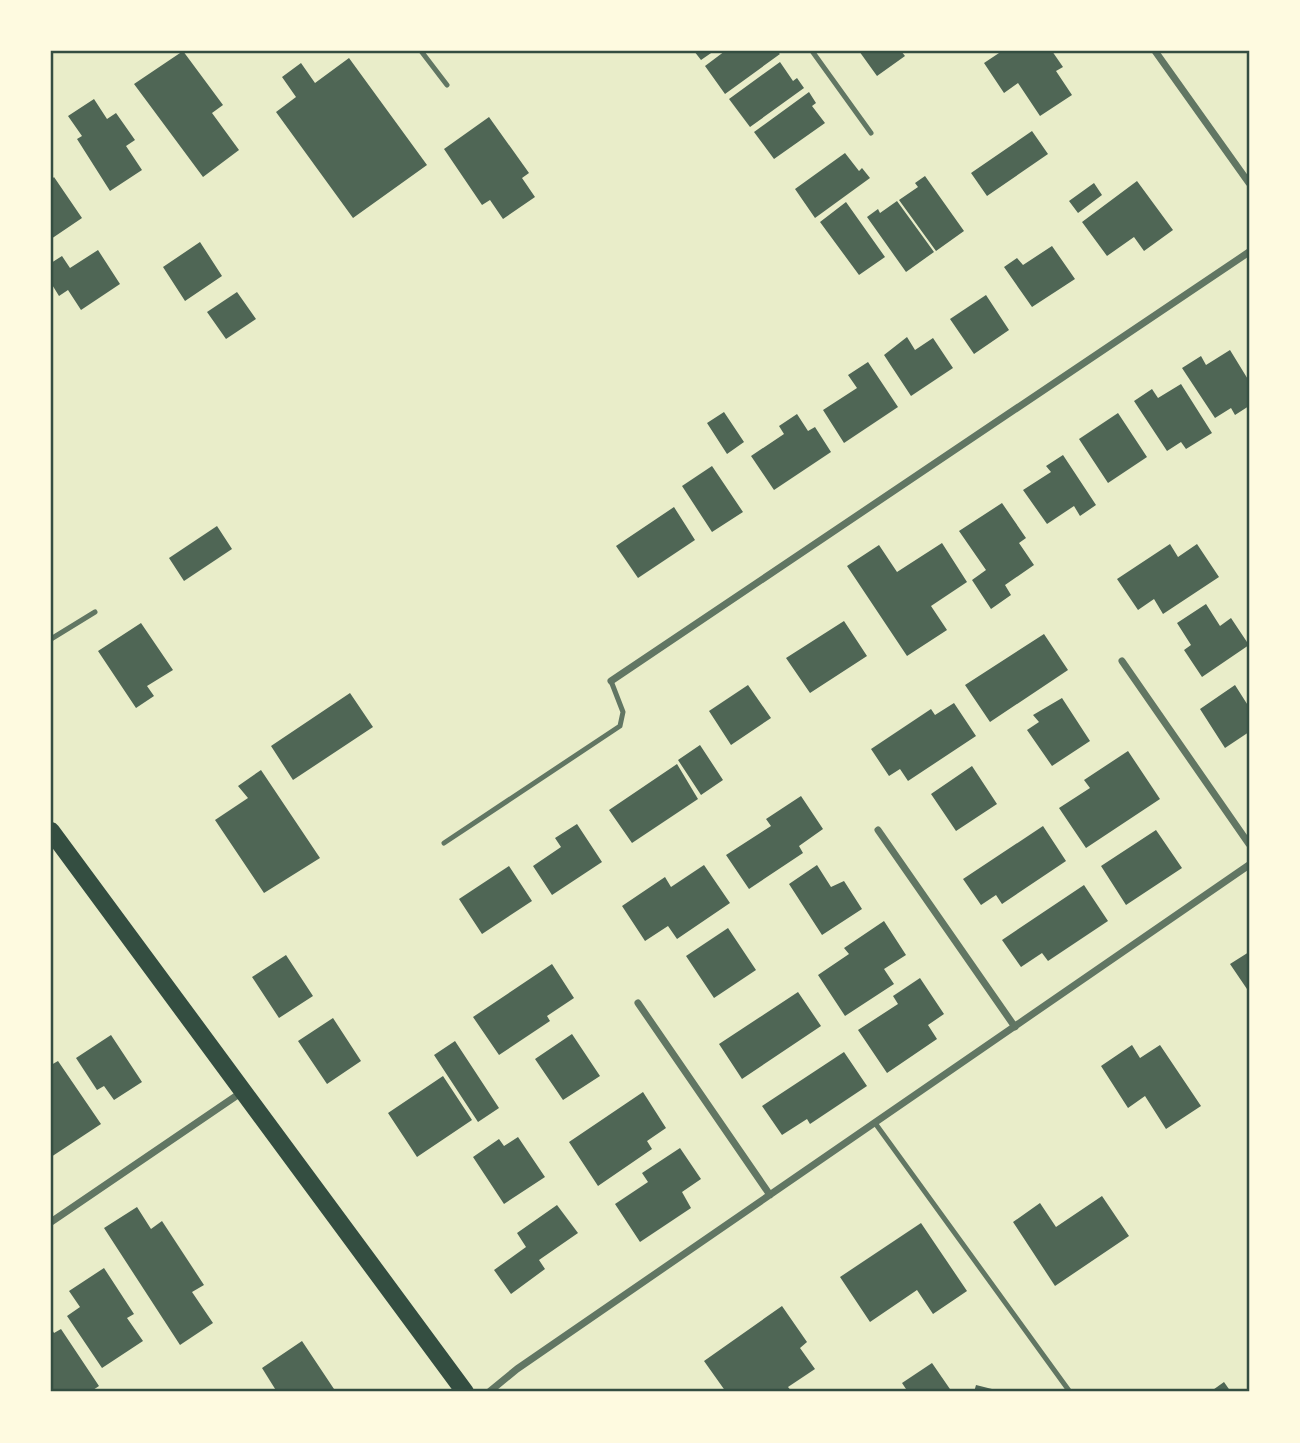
<svg xmlns="http://www.w3.org/2000/svg" width="1300" height="1443" font-family="'Fira Sans',sans-serif">
<style>
.building{fill:#4f6655}
.lines{fill:none;stroke-linecap:round;stroke-linejoin:round}
.service{stroke:#617663;stroke-width:5}
.minor{stroke:#617663;stroke-width:7}
.primary{stroke:#344e41;stroke-width:18}
.neatline{fill:none;stroke:#344e41;stroke-width:2.5}
</style>
<rect width="100%" height="100%" fill="#e9edc9"/>
<path class="building" d="M183,51L223,105L212,113L239,150L203,177L134,84Z
M694,51H714L701,60Z
M725,51H777L780,54L725,94L705,66Z
M859,51H901L905,56L877,76Z
M1002,51H1052L1063,67L1056,71L1072,95L1040,116L1018,83L1004,93L984,63Z
M349,58L427,165L353,218L276,112L296,97L282,77L301,63L315,83Z
M780,62L793,81L797,78L804,88L750,127L729,99Z
M809,92L816,103L812,106L825,123L774,159L754,132Z
M94,99L107,119L116,113L135,140L126,146L142,170L110,191L77,139L82,136L68,116Z
M489,117L529,173L522,178L535,197L503,219L490,200L482,205L444,149Z
M1032,131L1048,154L987,196L971,173Z
M845,153L859,171L862,168L870,178L815,218L795,189Z
M925,176L964,231L936,251L899,200L918,187L915,183Z
M54,177L82,218L51,239V180Z
M1137,181L1173,230L1144,251L1134,237L1107,256L1082,222Z
M1094,183L1102,195L1078,213L1069,201Z
M897,201L934,252L906,272L867,217L878,209L880,213Z
M846,202L885,257L859,275L820,222Z
M200,242L222,276L185,301L163,267Z
M1052,246L1075,279L1032,307L1004,267L1017,258L1023,265Z
M98,250L120,284L81,310L68,290L59,296L51,283V263L62,256L70,268Z
M237,292L256,319L226,339L207,312Z
M986,295L1009,330L974,354L950,319Z
M907,337L915,350L933,338L953,368L911,396L884,355Z
M1230,350L1249,381V406L1235,415L1231,408L1215,418L1182,368L1201,356L1206,365Z
M868,362L898,407L844,443L823,410L857,388L848,375Z
M1181,384L1212,433L1186,449L1181,442L1167,451L1134,401L1152,389L1158,398Z
M724,412L744,442L727,454L707,423Z
M1118,413L1147,457L1108,483L1079,439Z
M797,414L808,431L815,427L831,452L774,490L751,456L784,434L779,426Z
M1063,455L1096,505L1080,516L1074,506L1047,524L1023,490L1051,472L1046,466Z
M712,466L743,512L712,532L682,486Z
M1002,503L1026,538L1019,543L1034,565L1005,585L1011,595L991,609L972,580L986,570L959,531Z
M674,507L695,540L638,578L616,546Z
M217,526L232,549L184,581L169,558Z
M942,543L967,582L931,606L947,630L907,656L847,566L879,545L897,572Z
M1170,544L1178,557L1197,544L1219,577L1163,614L1154,599L1138,610L1117,579Z
M1206,604L1220,626L1231,618L1249,645L1202,677L1184,650L1191,645L1177,623Z
M844,621L867,656L810,693L786,658Z
M141,623L173,670L147,686L154,696L136,708L98,651Z
M1044,634L1068,670L990,722L965,685Z
M748,685L771,718L731,745L709,711Z
M1235,685L1249,707V732L1225,748L1200,709Z
M350,693L373,727L293,780L271,746Z
M1062,698L1090,741L1052,766L1027,730L1039,722L1033,715Z
M954,703L976,736L908,781L900,769L889,776L871,749L931,709L935,715Z
M700,745L723,780L701,795L678,760Z
M1128,751L1160,799L1086,848L1059,808L1090,788L1084,780Z
M677,764L698,799L632,843L609,810Z
M972,766L997,804L956,831L931,794Z
M261,770L320,858L264,893L215,820L248,798L238,786Z
M801,796L823,829L799,846L803,853L749,889L726,855L771,826L766,819Z
M577,824L602,862L552,895L533,866L561,847L555,838Z
M1043,826L1066,861L1002,904L996,895L981,905L963,879Z
M1156,830L1182,868L1126,905L1101,866Z
M704,865L730,903L677,939L668,926L645,941L622,906L665,877L671,887Z
M817,865L831,887L844,881L862,909L822,935L789,884Z
M509,866L532,901L482,934L459,899Z
M1084,885L1108,921L1048,961L1042,953L1021,967L1002,940Z
M884,921L906,955L884,969L894,984L845,1016L818,975L849,954L844,948Z
M728,928L756,970L714,998L686,956Z
M1249,952V992L1230,964Z
M286,955L313,996L279,1018L252,977Z
M552,964L574,998L547,1016L550,1021L499,1055L473,1017Z
M920,978L944,1014L928,1025L937,1039L887,1073L858,1030L898,1004L893,996Z
M798,992L821,1026L742,1079L719,1044Z
M333,1018L361,1061L327,1084L298,1041Z
M572,1034L600,1076L563,1100L535,1059Z
M111,1035L142,1082L114,1100L104,1086L97,1090L76,1058Z
M455,1041L499,1108L478,1122L434,1055Z
M1132,1045L1140,1058L1160,1045L1201,1106L1166,1129L1145,1096L1128,1108L1101,1066Z
M844,1052L867,1086L810,1124L807,1119L782,1135L762,1106Z
M58,1061L101,1124L51,1157V1065Z
M443,1076L472,1120L417,1157L388,1113Z
M643,1092L666,1128L647,1141L652,1149L598,1186L569,1142Z
M518,1137L545,1177L504,1204L473,1157L499,1139L504,1146Z
M680,1148L701,1179L682,1192L691,1208L640,1242L615,1204L648,1182L642,1173Z
M1102,1196L1129,1236L1055,1286L1013,1222L1040,1203L1056,1227Z
M557,1205L578,1233L539,1260L545,1269L511,1294L494,1270L526,1247L517,1233Z
M137,1207L151,1229L162,1221L204,1285L192,1292L213,1323L180,1345L104,1228Z
M921,1223L967,1291L933,1314L917,1290L870,1322L840,1277Z
M104,1268L134,1314L127,1318L143,1341L102,1368L67,1316L80,1307L69,1291Z
M782,1306L807,1342L800,1348L815,1369L788,1387L792,1392H745L743,1389L739,1392H726L704,1361Z
M51,1328L54,1333L61,1329L99,1386L90,1392H54L51,1388Z
M302,1341L336,1392H277L262,1368Z
M932,1363L952,1392H908L902,1383Z
M1224,1382L1231,1392H1210Z
M976,1385L1000,1391V1392H974Z"/>
<g class="lines">
<path class="service" d="M421,51L447,85
M812,51L871,133
M51,639L95,612
M444,843L620,726L623,712L611,681
M875,1123L1070,1392"/>
<path class="minor" d="M1155,51L1249,183
M1122,661L1249,844
M611,681L1249,252
M878,830L1015,1027
M638,1003L770,1195
M51,1222L242,1092
M489,1392L517,1369L1249,865"/>
<path class="primary" d="M51,831L465,1392"/>
</g>
<rect width="1300" height="1443" fill="none" stroke="#fefae0" stroke-width="105"/>
<rect x="52" y="52" width="1196" height="1338" class="neatline"/>
</svg>
